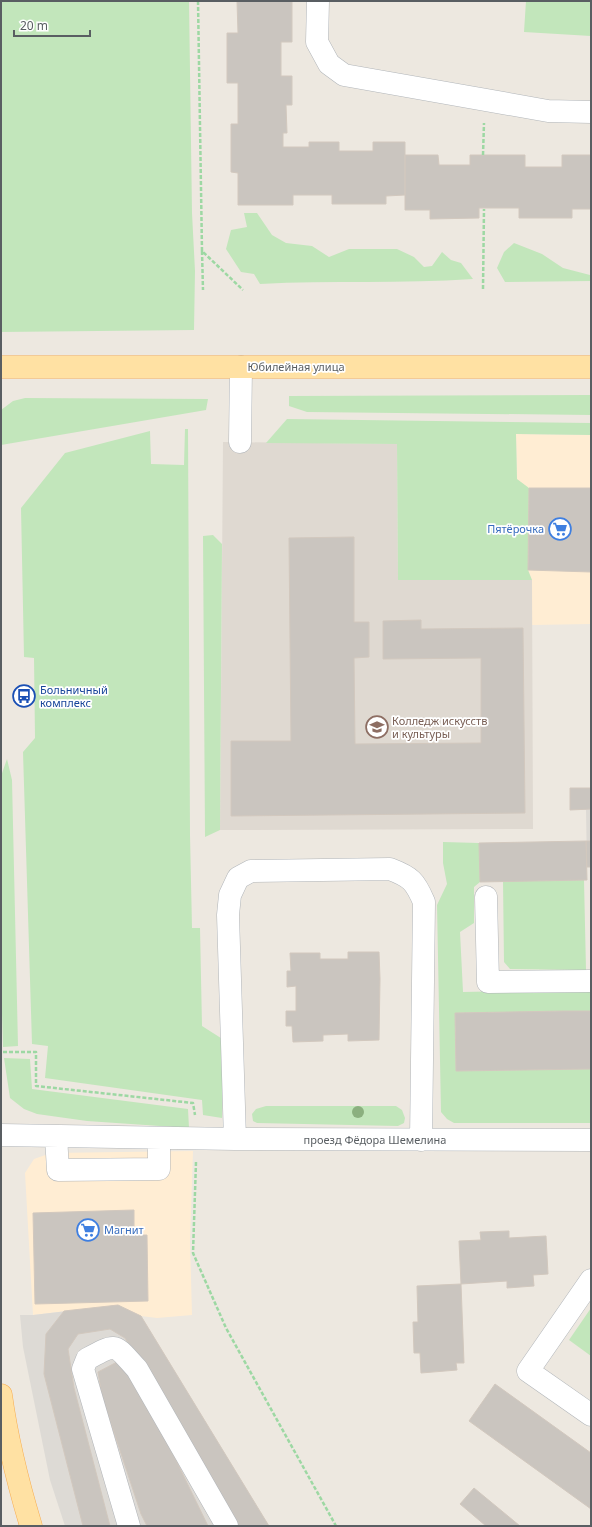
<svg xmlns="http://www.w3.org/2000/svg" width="592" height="1527" font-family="'Noto Sans',sans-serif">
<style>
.commercial{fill:#ffedd3}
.industrial{fill:#dddad5}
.education{fill:#dfd9d1}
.green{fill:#c2e6bb}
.building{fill:#cac5bf;stroke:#d2c8be}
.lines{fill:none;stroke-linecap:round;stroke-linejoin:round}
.minor-casing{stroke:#b1b5b9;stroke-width:23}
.major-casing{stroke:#f7ac4f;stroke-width:23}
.path{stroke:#9dd8a3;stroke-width:2.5;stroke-dasharray:4 2;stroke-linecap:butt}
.minor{stroke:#fff;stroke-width:22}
.major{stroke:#ffe1a3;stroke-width:22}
.tree{fill:#8bb07f}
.labels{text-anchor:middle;stroke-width:3.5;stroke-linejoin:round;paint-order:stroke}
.street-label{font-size:11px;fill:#595e62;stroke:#fff}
.shop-label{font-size:11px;fill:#366cbe;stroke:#fff;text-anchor:end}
.transit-label{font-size:11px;fill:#164399;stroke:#fff;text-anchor:start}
.education-label{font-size:11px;fill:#785e54;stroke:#fff;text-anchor:start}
</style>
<rect width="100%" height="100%" fill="#ede8e0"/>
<path class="commercial" d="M516,434L591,435V624L532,625V580L528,570L517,479Z
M193,1151L190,1241L192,1315L157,1318L141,1316L118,1305L33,1315L25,1173L34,1159L51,1153Z"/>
<path class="industrial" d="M570,788H591V867H587L586,810H570Z
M118,1305L141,1316L269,1526H65L50,1480L23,1347L20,1315H33Z"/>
<path class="education" d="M223,442L397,444L398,580H532L533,829L220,830Z"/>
<path class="green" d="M1,1H189L192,213L195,271L194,330L1,332Z
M526,1H591V36L524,32Z
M244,213H257L272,235L286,243L312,246L329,257L349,249H397L414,257L424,267L432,266L442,252L451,260L461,263L473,279C402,284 331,280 260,284L254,274L241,272L226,249L231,230L247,227Z
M514,243L542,254L563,268L590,275L591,281L505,282L497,268L504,252Z
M591,395V415L307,412L289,406V396Z
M25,398L208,399L206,410L1,445V410L13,401Z
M287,419L591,423V435L516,434L517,479L529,488L528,570L532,580H398L397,444L266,443Z
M185,429H188L190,835L192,928H200L202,1026L224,1040L222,1118L203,1115L202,1100L45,1078L48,1046L32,1044L23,752L35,738L34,658L24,657L21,508L65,453L150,431L151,464L184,465Z
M213,535L222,544L220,830L205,837L203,536Z
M7,759L12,780L18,1046L3,1047L1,980V776Z
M443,842L479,843L480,882L474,887V923L460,932L463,992L591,989V1011L455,1013L456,1071L591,1069V1123H454L447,1119L441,1112L437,905L447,884L443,863Z
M584,880L586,970L510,969L504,962L503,881Z
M4,1058L30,1059L32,1089L188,1109L189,1128L87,1121L37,1114L24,1109L10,1098Z
M266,1106H396L402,1110L405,1118L404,1123L398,1126L257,1123L253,1121L252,1114L256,1109Z
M591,1308V1356L569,1340Z"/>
<path class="building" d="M237,1H292V42H281V76H292V105H286L287,133H283V147H309V142H339V151H373V142H405V195L386,196V204H332V195H293V205H238V173L231,172V124H238V83H227V33H238Z
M405,155H438L439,165H470V155H525V167H562V155H591V209H572V218H519V208H479V218L430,219V210H405Z
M529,488H591V572L528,570Z
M354,537V622H369V657L354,658L355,744L481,743V658L383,659V621L421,620V629L523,628L525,813L231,816V741H291L289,538Z
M570,788H591V809L570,810Z
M586,841L587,880L480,882L479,843Z
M586,841H591V867H587Z
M348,952H379L380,979L379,1040L348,1041V1034L323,1035V1041L293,1042L292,1026H286V1011H296V986L287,987V971H291L290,953H320V959H348Z
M563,1011H591V1069L456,1071L455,1013Z
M134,1210V1235H147L148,1301L35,1304L33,1213Z
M509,1231V1238L546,1236L548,1274L533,1275L534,1286L507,1288V1281L461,1284L459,1241L481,1240L480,1232Z
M461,1284L464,1363H456L457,1370L421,1373L420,1353H414L413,1322H418L417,1286Z
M118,1305L141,1316L269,1526H237L125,1338L110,1329L78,1334L68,1349L74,1388L110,1526H83L44,1374L46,1334L64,1311Z
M117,1362L137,1380L208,1526H147L141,1514L102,1396L98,1372Z
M495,1384L591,1453V1509L469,1421Z
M474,1488L520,1526H486L460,1504Z"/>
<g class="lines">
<g class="minor-casing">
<path id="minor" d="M318,1L317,42L329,64L344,75L548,111L591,112
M240,442L241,367
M486,897L488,982L591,981
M1,1135L235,1139L591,1140
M56,1136L58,1170L159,1169V1138
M235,1139L228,915L230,895L238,878L251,871L390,869C411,877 415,881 424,902L421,1140
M591,1280L528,1371L591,1415
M129,1526L83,1369L87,1359C118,1342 114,1344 137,1369L227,1526"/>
</g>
<g class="major-casing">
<path id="major" d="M1,367H591
M1,1395C7,1439 18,1483 31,1526"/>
</g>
<path class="path" d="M198,1L202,251L243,290
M483,155L484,123
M202,251L203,290
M483,289L484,209
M3,1052H36V1086L193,1103L195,1115
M196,1162L193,1253L226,1328L336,1526"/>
<use href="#minor" class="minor"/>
<use href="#major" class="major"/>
</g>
<circle class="tree" cx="358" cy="1112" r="6"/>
<defs>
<g id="supermarket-ring" transform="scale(1.15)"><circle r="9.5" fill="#fff" stroke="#3f7fe0" stroke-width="1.5"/><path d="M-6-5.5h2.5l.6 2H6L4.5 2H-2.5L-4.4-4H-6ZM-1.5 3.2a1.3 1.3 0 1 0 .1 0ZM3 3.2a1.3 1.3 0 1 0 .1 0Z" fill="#3f7fe0"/></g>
<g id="bus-ring" transform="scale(1.15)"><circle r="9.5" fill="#fff" stroke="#1a4fb4" stroke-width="1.5"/><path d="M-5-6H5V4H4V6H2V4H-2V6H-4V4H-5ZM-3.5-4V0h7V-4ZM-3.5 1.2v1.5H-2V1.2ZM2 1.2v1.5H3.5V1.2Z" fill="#1a4fb4"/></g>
<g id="university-ring" transform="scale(1.15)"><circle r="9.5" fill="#fff" stroke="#8d6e63" stroke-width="1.5"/><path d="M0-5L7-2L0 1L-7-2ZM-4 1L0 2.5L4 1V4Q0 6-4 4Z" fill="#8d6e63"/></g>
</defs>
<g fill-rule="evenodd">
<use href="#supermarket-ring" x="560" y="529"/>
<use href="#bus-ring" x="24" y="696"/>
<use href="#university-ring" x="377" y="727"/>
<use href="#supermarket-ring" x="88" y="1230"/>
</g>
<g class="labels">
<g class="street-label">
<text x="296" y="371">Юбилейная улица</text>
<text x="375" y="1144">проезд Фёдора Шемелина</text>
</g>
<g class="shop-label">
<text x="544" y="533">Пятёрочка</text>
<text x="104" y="1234" text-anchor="start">Магнит</text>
</g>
<g class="transit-label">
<text x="40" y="694">Больничный<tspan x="40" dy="13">комплекс</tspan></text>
</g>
<g class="education-label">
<text x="392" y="725">Колледж искусств<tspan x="392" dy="13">и культуры</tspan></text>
</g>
</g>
<rect width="592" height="1527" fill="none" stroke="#595e62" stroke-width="4"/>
<path d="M14 30v6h76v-6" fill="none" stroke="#595e62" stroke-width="2"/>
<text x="20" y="30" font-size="12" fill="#595e62" stroke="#ffffff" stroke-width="3" paint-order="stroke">20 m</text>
</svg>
